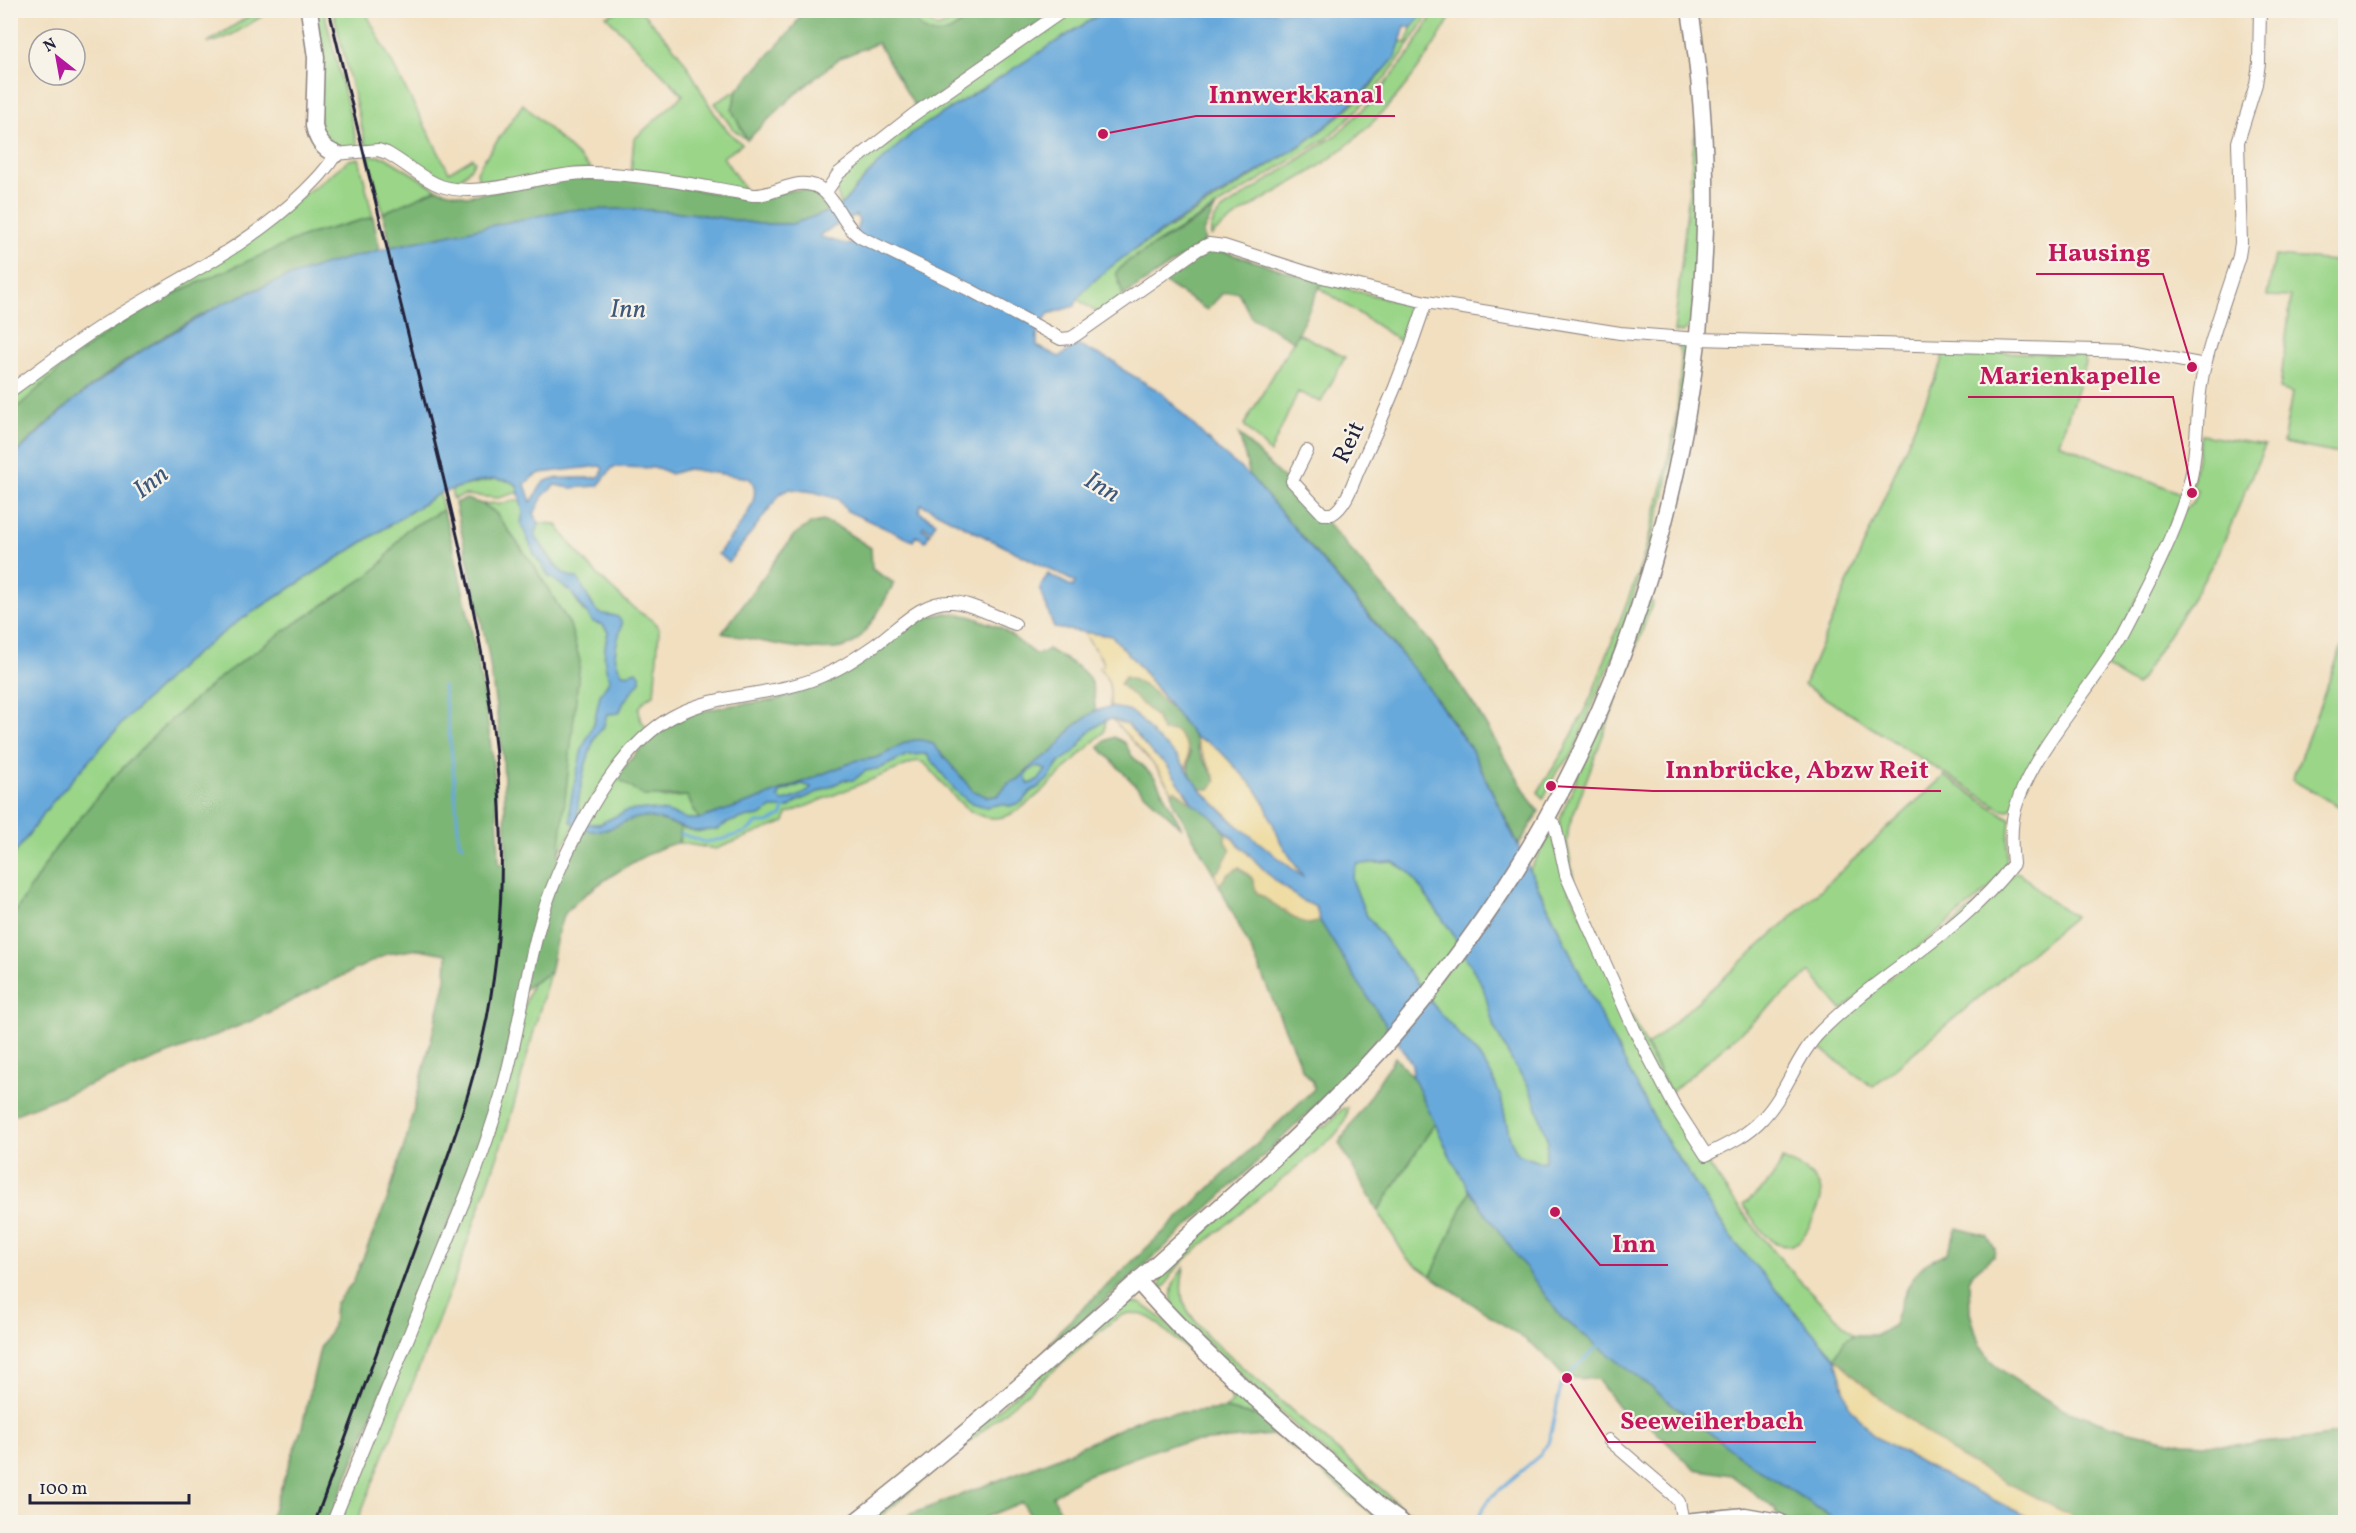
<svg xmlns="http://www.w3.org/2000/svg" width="2356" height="1533" font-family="Vollkorn,serif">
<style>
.green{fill:#9ad588;stroke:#5e7c62;stroke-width:1.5}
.forest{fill:#7bb674;stroke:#4e6c58;stroke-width:1.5}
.sand{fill:#eeda9e;stroke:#887e6c;stroke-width:1.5}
.water{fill:#67a9db;stroke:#44668b;stroke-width:1.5;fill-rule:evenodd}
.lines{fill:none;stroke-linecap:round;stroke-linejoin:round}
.stream{stroke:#67a9db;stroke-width:3}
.street-casing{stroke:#8a807e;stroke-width:14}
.secondary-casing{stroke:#8a807e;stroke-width:19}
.street{stroke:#fff;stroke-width:12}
.secondary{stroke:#fff;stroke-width:16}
.rail{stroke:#22223b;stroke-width:3}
.labels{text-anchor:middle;stroke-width:4.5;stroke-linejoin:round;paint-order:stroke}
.street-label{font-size:24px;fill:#22223b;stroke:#f7f3e8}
.water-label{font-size:26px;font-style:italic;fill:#3e587b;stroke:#f7f3e8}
.leader{fill:none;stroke:#c2185b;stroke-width:2}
.callout-dot{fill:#c2185b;stroke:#f7f3e8;stroke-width:2}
.callout-label{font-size:26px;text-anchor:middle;font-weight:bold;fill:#c2185b;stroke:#f7f3e8;stroke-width:4.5;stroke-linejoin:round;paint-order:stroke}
</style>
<rect width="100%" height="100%" fill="#f7f3e8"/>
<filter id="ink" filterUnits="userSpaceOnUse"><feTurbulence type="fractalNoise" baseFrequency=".0167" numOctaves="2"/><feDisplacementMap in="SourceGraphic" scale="12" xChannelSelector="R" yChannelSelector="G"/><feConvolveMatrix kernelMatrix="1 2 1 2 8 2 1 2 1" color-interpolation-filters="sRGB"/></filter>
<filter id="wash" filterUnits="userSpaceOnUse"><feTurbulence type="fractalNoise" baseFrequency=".008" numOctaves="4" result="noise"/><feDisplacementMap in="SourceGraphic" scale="24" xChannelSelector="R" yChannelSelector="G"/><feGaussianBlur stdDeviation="1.35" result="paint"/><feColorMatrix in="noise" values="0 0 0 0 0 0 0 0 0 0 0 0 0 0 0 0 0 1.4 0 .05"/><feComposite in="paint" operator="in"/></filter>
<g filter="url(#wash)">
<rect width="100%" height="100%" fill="#f1dfc0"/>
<path class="green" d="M257,11H271C250,22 231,40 207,43Z
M314,11H324L358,147C336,149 334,146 320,131Z
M333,11H365L449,172L472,158L475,161C466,176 458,184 441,181L387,148L366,145Z
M619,11L642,12C656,28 672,42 684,61C703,90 714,123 742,144L723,157L745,190L631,171L634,139L683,95L606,16Z
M909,11H919L937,28L947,24L962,11H972C951,38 927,45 909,11Z
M1068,11H1105L913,132L873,169L841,205L835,186L859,160L889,143L895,133Z
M1425,11H1454C1419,76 1375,130 1312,171C1281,190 1237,212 1211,236C1209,225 1215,217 1222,210L1335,136L1368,105L1394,73L1410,53L1435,11L1430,12C1401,60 1368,105 1324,140L1128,261L1123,296L1099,314L1076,298L1112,264L1302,145C1336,120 1386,82 1400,41L1407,43L1411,28Z
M737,90L732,110L747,140L732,128L715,103Z
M523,104L591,169L483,185L479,182L477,172L481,164Z
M1696,124L1700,199L1693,323L1683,332H1674Z
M368,155L385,157L437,189L383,213Z
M359,158L373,217L307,235L11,413V399L64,358L316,186L349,160Z
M2275,256L2335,261L2345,257V455L2283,443L2292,393L2280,389L2291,297L2267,296Z
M1322,282L1415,306L1419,313L1408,346L1320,288Z
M1298,333L1345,357L1321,402L1298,392L1270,453L1244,425Z
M1675,343L1684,346L1689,360L1665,493L1621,638L1572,755L1557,771L1543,799L1538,792L1565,749L1591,697L1642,562L1665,476L1677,413L1681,362L1679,348Z
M1943,350L2083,355L2086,363L2059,443L2182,494C2144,607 2074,707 2012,808L2008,810L2001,809L1804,685L1942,362Z
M2201,435L2265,445L2219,553L2195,594L2136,686L2105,667L2183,510L2194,501L2198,491L2192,486Z
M495,479L509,481L517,485L519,492L498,498L465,495L453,499L451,489Z
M440,493L443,510L406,530L382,563L369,575L287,629L224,674L163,727L111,780L55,849L11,919V859L49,806L124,721L184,663L237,622Z
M515,500L521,501L523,513L521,524L549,576L571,592L583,611L603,625L608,632C604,649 602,663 610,679L600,695L594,723L582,749L575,824L558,856L570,625L534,566L495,512L482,504L506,503Z
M539,523L556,524C578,556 605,584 635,609C644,616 655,619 659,630L654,695L647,698L639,708L640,719L647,728L624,750L578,819V803L584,770L595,736L603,728L607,714L619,713L624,702L640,681V675L636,671L628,674L622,673C609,656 618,642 622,623L612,615L601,614L595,609L590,600L561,572L535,536Z
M1647,602H1653L1569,826L1567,842L1575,888C1569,868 1555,841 1560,820C1565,801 1576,789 1579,767Z
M2345,638V810L2292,780Z
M1106,720L1104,732C1082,751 1028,812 1003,817C993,819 981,817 972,812C952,800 941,778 924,763L917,761L787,814L785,822L716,849L679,843L681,828L698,832L705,828L716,830L727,823L742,818L760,816L772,808H788L798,801L844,780H854L865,771L881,768L907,755L926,754L940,769L986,807L1001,804L1010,806L1022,802L1031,791L1039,787L1048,779L1059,762L1075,751L1090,731Z
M1037,766L1047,769L1038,781L1029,784L1025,779L1028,772Z
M1944,776L2010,819L2006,864L1990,888L1842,1010L1810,972L1670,1093L1646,1047L1775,932Z
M616,777L664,798L687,796L699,819H687L667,812L626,811L600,824H586Z
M802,784L811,787L810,790C803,795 791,800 783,802L778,797L781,792Z
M1550,834L1553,836L1565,881L1697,1147L1728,1193L1765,1241L1801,1282L1854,1335L1844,1341L1835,1358L1732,1239L1662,1133L1604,1023L1530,869Z
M1393,862L1409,872L1451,931L1484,987L1494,1027L1514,1065L1528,1085L1536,1104L1548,1142L1545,1161L1538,1162L1518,1154L1510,1139L1501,1098L1479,1056L1437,1010L1365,913L1352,879L1357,864Z
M2015,872L2021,874L2049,900L2075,916L1873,1087L1814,1044L1821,1035Z
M550,972L508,1126L455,1278L357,1522H337L532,984Z
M1347,1107C1347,1120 1342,1127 1333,1137L1189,1256L1172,1273L1167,1284L1160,1291L1161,1275L1166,1268L1318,1126L1325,1127L1342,1109Z
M1435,1123L1450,1156L1470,1190L1431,1276L1407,1259L1378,1211Z
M1782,1159C1797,1165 1816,1174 1821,1191C1824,1200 1807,1234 1799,1241C1793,1246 1785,1247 1777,1244C1763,1237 1752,1217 1743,1205C1760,1192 1775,1180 1782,1159Z
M1184,1268C1176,1304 1187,1310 1208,1337L1404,1509L1436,1522H1411L1391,1509L1304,1434L1176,1313C1168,1295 1171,1282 1184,1268Z
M1132,1302L1142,1304L1156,1314L1244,1395L1391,1522H1381L1282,1439L1271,1435L1270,1426L1261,1417L1225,1409L1231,1404L1232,1398L1217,1375L1151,1318C1135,1311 1126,1311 1111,1322L874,1522H864L1119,1308Z"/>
<path class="forest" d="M803,11H909C927,45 951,38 972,11H1061L917,110L878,43L840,58L792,97L747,140L732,110L737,90L793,28Z
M569,178L644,180L747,199L793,190H806L819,195L833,210L792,224H759L690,213L634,209L566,210L391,247L383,213L437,189L467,196Z
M1215,209L1203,232L1205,242L1123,296L1116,272L1128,261Z
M373,217L380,250C349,258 318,266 288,277C211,305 138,348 75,399C52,417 32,438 11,458V413L68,362L119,324L175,293L307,235Z
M1211,248L1322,282L1294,341L1251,317L1238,292L1223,293L1207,310L1159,279Z
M1239,434L1330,526L1432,644L1475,707L1534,806L1539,811L1519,845L1472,751L1447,713L1389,638L1250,476Z
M466,499L482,504L495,512L534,566L570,625L580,661L559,856L570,858L585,829L607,830L624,820L643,817L663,819L681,828L678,843C654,845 573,897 563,917C556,933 554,955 550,972L519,992L494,1112L329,1522H269L302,1427L320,1348L333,1326L335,1304L353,1282L387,1200L406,1140L446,980L447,954L419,949L387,954L249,1022L11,1116V919L55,849L111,780L163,727L224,674L287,629L369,575L382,563L406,530L443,510C453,539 458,570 465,600C485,688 498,773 499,864H507L503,758L488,651L455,503Z
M823,521L838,527L871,548L872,569L894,583C885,600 868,634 852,644C828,659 750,639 722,633L794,535L810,524Z
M946,613L970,616L1001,628L1035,654L1042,653L1048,649C1079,669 1096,669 1095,711L1072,728L1053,752L1036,762L1019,779L1009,783L997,796L987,797L973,791L933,744C913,733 899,747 881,756C874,759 866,760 858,760L757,800L699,819L687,796H644L616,777C656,727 676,713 741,704C761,702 784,700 803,691C830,680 853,663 877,646C886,639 896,630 907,625C919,618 933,616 946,613Z
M1125,677C1148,682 1185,718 1195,739C1197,743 1197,748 1199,753C1204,763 1211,769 1216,781L1211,789H1200C1189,774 1187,771 1190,752L1162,731L1156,717L1120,684Z
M1114,737L1125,743L1132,756L1155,778L1182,828L1136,786L1099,747L1105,741Z
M1174,790L1211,816L1226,833L1225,842L1231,849L1220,870L1214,874L1174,804L1172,791Z
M1238,867L1309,924L1320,921L1389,1027L1323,1099L1218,1199L1042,1357L1059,1331L1314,1089L1313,1082L1303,1071L1253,954L1219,885L1227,875Z
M1395,1057L1413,1077L1435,1123L1378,1211L1339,1143Z
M1470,1190L1561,1317L1743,1459L1839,1522H1792L1778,1516L1775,1509L1731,1475L1694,1469L1645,1421L1631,1423L1597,1379L1565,1378L1543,1353L1526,1340L1431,1276Z
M1957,1228L1987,1236L1995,1249L1994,1255L1973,1273L1969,1281L1970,1313L1980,1346L1990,1360L2009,1376L2060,1408L2125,1430L2183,1443L2233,1445L2299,1440L2345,1432V1522H2083L1962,1459L1877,1396L1835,1358L1844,1341L1854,1335H1877L1894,1325C1900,1305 1908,1279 1924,1265C1930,1260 1940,1257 1946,1254Z
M1225,1409L1261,1417L1270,1426L1271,1435L1167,1445L1080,1478L1053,1496L1066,1522H1034L1022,1502L974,1522H891L1056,1458L1149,1415Z"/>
<path class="sand" d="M1083,632L1112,636L1140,667L1174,712C1160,698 1145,681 1125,677L1120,684L1156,717L1162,731H1175C1189,745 1190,748 1187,768L1154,736L1141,720L1128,710L1110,707C1111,691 1111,680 1099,668L1103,665V661Z
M1112,719L1128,725L1151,752L1167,765L1193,804L1175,790L1172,791L1155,766Z
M1195,738L1208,742L1223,754L1255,788L1264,802L1281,842L1305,879L1252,839L1200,789H1210L1216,781C1210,765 1200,754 1195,738Z
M1226,833C1258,861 1276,887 1316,907L1320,921L1309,924L1298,920L1257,893L1252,878L1239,867L1227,875L1219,885L1214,874L1220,869L1231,849L1225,842Z
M1835,1358L1877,1396L1962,1459L2083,1522H2038L1935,1471L1874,1436L1849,1406Z"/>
<path class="water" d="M1105,11H1425L1411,28L1405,26C1402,36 1399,48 1395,57C1390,65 1381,73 1374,81C1352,104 1329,126 1302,144C1263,171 1083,269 1075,306L1048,314L1037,334V346L1059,357L1077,345L1115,362L1123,370L1161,392L1215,447L1250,476L1422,679L1472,751L1604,1023L1662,1133L1732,1239L1835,1358L1849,1406L1874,1436L1935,1471L2038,1522H1839L1743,1459L1561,1317L1469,1190L1450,1156L1413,1077L1412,1064L1354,976L1320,921L1316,907L1301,900L1269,875L1211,816L1193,804L1167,765L1151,752L1128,725L1112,719L1106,720L1090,731L1075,751L1059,763L1048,779L1039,787L1031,791L1022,802L1010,806L1001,804L986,807L969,802L956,791L926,754L907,755L881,768L865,771L854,780H844L798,801L788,808H772L760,816L742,818L727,823L716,830C708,829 701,832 694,831C677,827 664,818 645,817C625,817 609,834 593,831C585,830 578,825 571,822L570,804L582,749L594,723L600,695L610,679C602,663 604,649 608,632L603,625L593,622L571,592L549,576L534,554L521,524L523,513L517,485L509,481L495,479L480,481L440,493L237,622L184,663L124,721L49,806L11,859V458L74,400L146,348L222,304L287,277L330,263L391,247L566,210L634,209L690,213L759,224H792L833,210L841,205L873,169L913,132ZM856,215L859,221L854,240L849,245L821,237V234ZM600,466L603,469L601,475L598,477C583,480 553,475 544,482C538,488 536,497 531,502L525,484L534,476L541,473ZM613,467L658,468L671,474L687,469L749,478C769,497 730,537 718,554L729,562L781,493L790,489L814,492L838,499L847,511L913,541L916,536L926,541L930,533L922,528L924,526L931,531L936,522L919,512L921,504C972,531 1024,556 1075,582L1073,587L1048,574L1040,588L1054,628L1112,636L1140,667L1195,738L1208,742L1223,754L1255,788L1264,802L1281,843L1304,878L1232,821L1200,789L1178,757L1154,736L1141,720L1128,710L1110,707L1095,711L1072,728L1053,752L1036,762L1019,779L1009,783L997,796L987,797L973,791L933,744C913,733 899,747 881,756C874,759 866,760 858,760L757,800L699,819H687L667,812L646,809L626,811L600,824H586L578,819V803L584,770L595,736L603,728L607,714L619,713L624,702L640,681V675L636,671L628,674L622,673C609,656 618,642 622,623L618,617C613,615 608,615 603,614C590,611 586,588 577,578C557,577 546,551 535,536L539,523L534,514L543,496L555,485L570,488L598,486ZM1037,766L1046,770L1038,781L1029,784L1025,778L1028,772ZM802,784L811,787L810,790C803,795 791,800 783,801L778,797L781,792ZM1393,862L1409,872L1451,931L1483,987L1494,1027L1514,1065L1528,1085L1536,1104L1548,1142L1545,1161L1538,1162L1518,1154L1510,1139L1501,1098L1492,1076L1479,1056L1437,1010L1365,913L1352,879L1357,864Z"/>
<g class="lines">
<path class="stream" d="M443,686L452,756L459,842L463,845
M681,834L705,842L723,839L746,832L757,823H768L782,815L785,805
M1477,1518L1490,1498L1540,1455L1548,1443L1552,1429L1561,1385L1574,1369L1601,1344"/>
</g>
</g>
<g filter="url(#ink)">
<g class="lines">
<g class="street-casing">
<path id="street" d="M826,192L839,173L913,115L1064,10
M10,391C44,367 76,341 111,320C177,279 248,247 304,192C316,180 327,169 336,154L378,150L387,153C405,163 422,179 441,186C482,200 545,172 590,173C645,174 699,186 753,195C769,196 783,186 799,184C835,181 836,221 860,237L970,290L1061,339L1071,338L1076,335L1197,250L1209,244L1224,246L1318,276L1426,302L1620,333L1698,339L2130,351L2205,365
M1307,451L1292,481L1323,514H1332C1346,506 1352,485 1358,471C1385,415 1407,360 1426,302
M1546,819L1555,825L1566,875L1634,1029L1675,1107L1706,1155C1726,1145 1748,1135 1763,1118C1787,1093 1796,1056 1821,1031C1881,971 1961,933 2013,864C2011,845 2010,824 2016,806C2036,744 2093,689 2124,632C2147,588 2180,526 2191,477C2199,440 2195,402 2205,365C2214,328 2228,292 2239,256L2241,243L2238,142L2256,84L2259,63L2260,10
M1609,1440L1673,1495L1679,1502L1683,1522
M333,1522L474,1176C486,1143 498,1110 506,1077C519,1028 525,979 538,931C555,865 611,750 672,717C719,691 776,697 824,675C842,668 859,656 875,645C898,629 921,600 952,602C968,602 999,618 1015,624"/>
</g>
<g class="secondary-casing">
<path id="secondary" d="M309,10L316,57L314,126C317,139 322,149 336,154
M1138,1281C1209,1364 1298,1434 1380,1507L1401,1522
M855,1522C961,1440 1062,1350 1162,1259C1255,1176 1350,1093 1428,994C1471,939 1512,880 1546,819C1680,579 1734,282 1690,10
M1684,1522L1745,1516L1779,1522"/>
</g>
<use href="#street" class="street"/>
<use href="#secondary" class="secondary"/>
<path class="rail" d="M315,1522C348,1432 381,1341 414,1250C442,1173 471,1098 487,1018C528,803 475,606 424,399C392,270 360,140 329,10"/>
</g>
</g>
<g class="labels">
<g class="street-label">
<text transform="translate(1348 442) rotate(-65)" y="8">Reit</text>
</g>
<g class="water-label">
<text transform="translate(628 308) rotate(1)" y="9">Inn</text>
<text transform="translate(150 481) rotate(-38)" y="9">Inn</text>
<text transform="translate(1103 486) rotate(31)" y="9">Inn</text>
</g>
</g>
<path class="leader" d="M1103 134L1196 116H1395M2192 367L2163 274H2036M2192 493L2173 397H1968M1551 786L1653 791H1941M1555 1212L1600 1265H1668M1567 1378L1608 1442H1816"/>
<g class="callout-dot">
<circle cx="1103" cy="134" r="6"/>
<circle cx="2192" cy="367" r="6"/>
<circle cx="2192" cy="493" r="6"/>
<circle cx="1551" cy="786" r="6"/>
<circle cx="1555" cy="1212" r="6"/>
<circle cx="1567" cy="1378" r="6"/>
</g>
<g class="callout-label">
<text x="1296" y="103">Innwerkkanal</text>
<text x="2099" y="261">Hausing</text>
<text x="2070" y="384">Marienkapelle</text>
<text x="1797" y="778">Innbrücke, Abzw Reit</text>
<text x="1634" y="1252">Inn</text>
<text x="1712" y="1429">Seeweiherbach</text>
</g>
<rect width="2356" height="1533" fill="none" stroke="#f7f3e8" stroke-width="36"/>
<g transform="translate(57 57) rotate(329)"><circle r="28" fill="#f7f3e8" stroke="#a29fa3" stroke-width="1.5"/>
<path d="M0-4.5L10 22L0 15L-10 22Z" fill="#b5179e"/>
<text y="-9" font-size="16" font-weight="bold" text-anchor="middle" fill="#22223b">N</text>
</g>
<path d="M30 1494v9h159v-9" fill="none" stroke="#22223b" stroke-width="3"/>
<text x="39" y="1494" font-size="18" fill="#22223b" stroke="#f7f3e8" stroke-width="4.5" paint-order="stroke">100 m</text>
</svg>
